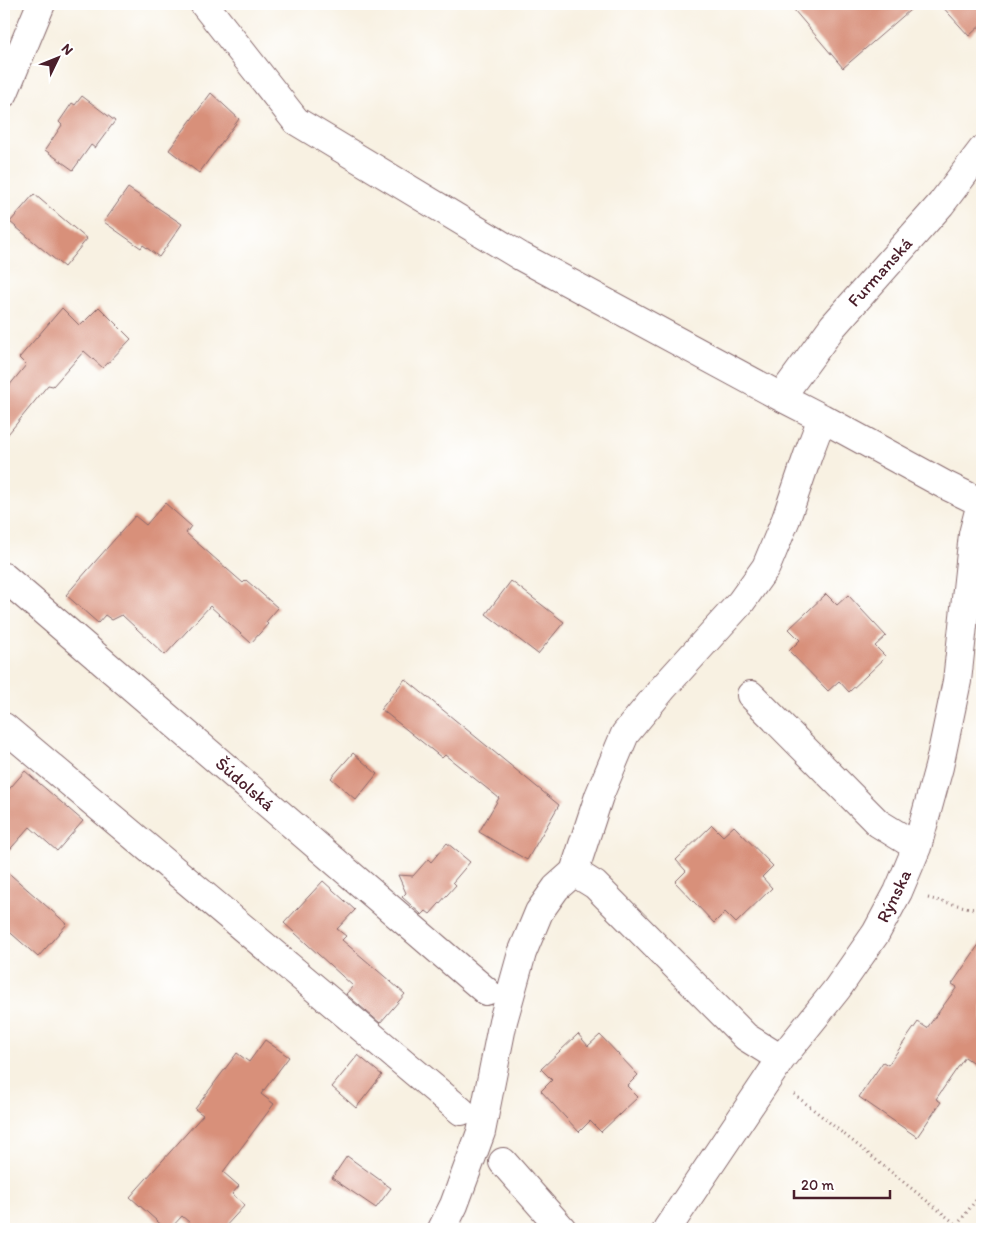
<svg xmlns="http://www.w3.org/2000/svg" width="986" height="1233" font-family="Itim,sans-serif">
<style>
.building{fill:#d8907a}
.lines{fill:none;stroke-linecap:round;stroke-linejoin:round}
.minor-casing{stroke:#87686b;stroke-width:30}
.path{stroke:#87686b;stroke-width:3;stroke-dasharray:1 4;stroke-linecap:butt}
.minor{stroke:#fff;stroke-width:28}
.labels{text-anchor:middle;stroke-width:4.5;stroke-linejoin:round;paint-order:stroke}
.street-label{font-size:18px;fill:#4a1f2b;stroke:#fff}
</style>
<rect width="100%" height="100%" fill="#fff"/>
<filter id="ink" filterUnits="userSpaceOnUse"><feTurbulence type="fractalNoise" baseFrequency=".02" numOctaves="2"/><feDisplacementMap in="SourceGraphic" scale="10" xChannelSelector="R" yChannelSelector="G"/><feConvolveMatrix kernelMatrix="1 2 1 2 8 2 1 2 1" color-interpolation-filters="sRGB"/></filter>
<filter id="wash" filterUnits="userSpaceOnUse"><feTurbulence type="fractalNoise" baseFrequency=".0096" numOctaves="4" result="noise"/><feDisplacementMap in="SourceGraphic" scale="20" xChannelSelector="R" yChannelSelector="G"/><feGaussianBlur stdDeviation="1.12" result="paint"/><feColorMatrix in="noise" values="0 0 0 0 0 0 0 0 0 0 0 0 0 0 0 0 0 1.4 0 .05"/><feComposite in="paint" operator="in"/></filter>
<g filter="url(#wash)">
<rect width="100%" height="100%" fill="#f8f1e2"/>
<g id="blocks">
<path class="building" d="M789,4H917L843,68Z
M940,4H982V24L969,36Z
M211,93L239,119L199,173L169,150Z
M82,96L115,121L95,148L91,145L73,170L45,150L62,125L59,122L72,103L75,105Z
M128,188L182,224L159,257L143,245L141,248L104,222Z
M34,194L87,239L64,267L10,222Z
M99,307L131,339L103,368L84,351L53,386L48,385L4,439V392L26,365L19,358L62,308L80,326Z
M165,503L191,526L186,533L243,583L246,580L278,608L266,622L268,624L251,643L210,606L165,655L122,615L112,620L105,615L98,623L66,595L135,516L146,525Z
M511,581L564,622L538,654L486,614Z
M826,594L837,605L848,595L886,636L875,646L886,657L849,692L839,681L828,691L789,651L800,640L789,629Z
M405,679L559,805L527,860L479,832L499,798L445,755L442,758L381,709Z
M353,753L377,774L356,800L331,778Z
M25,771L83,821L57,851L30,827L4,856V795Z
M712,825L723,836L734,826L773,866L762,877L772,888L736,923L725,912L714,923L675,882L686,871L676,860Z
M447,843L470,862L453,882L456,885L430,914L426,911L422,915L402,897L406,893L398,875L413,876L428,859L431,862Z
M4,869L67,924L38,957L4,927Z
M323,881L355,910L337,929L346,936L342,940L405,994L380,1023L346,994L353,986L284,923Z
M982,940V1069L965,1057L936,1099L941,1102L917,1137L859,1097L883,1062L888,1065L918,1022L927,1028L957,987L952,984Z
M578,1034L588,1046L600,1035L638,1075L627,1086L638,1097L601,1132L590,1121L579,1132L541,1091L552,1080L541,1069Z
M265,1040L289,1057L261,1094L274,1104L223,1172L239,1186L232,1194L245,1205L223,1229H197L182,1216L170,1229H166L130,1197L203,1115L195,1109L237,1053L249,1062Z
M358,1055L382,1075L356,1108L332,1087Z
M347,1156L391,1188L376,1208L332,1178Z"/>
</g>
</g>
<g filter="url(#ink)">
<use href="#blocks" fill-opacity="0" stroke="#87686b" stroke-width="1"/>
<g class="lines">
<g class="minor-casing">
<path id="minor" d="M204,4L296,121L520,256L781,397L822,418L945,485L982,503
M4,93L41,4
M781,397L833,326L941,204L982,150
M4,577L486,991
M751,695L878,823L917,847
M4,727L461,1111
M574,872L595,885L746,1037L781,1059
M503,1162L562,1229
M442,1229L454,1205L481,1132L503,1021L522,953L539,912L556,888L574,872L599,796L625,734L663,688L741,602L766,567L786,519L808,455L822,418
M667,1229L781,1059L837,989L876,933L898,892L917,847L939,767L957,681L973,534L981,503"/>
</g>
<path class="path" d="M928,898L982,911
M794,1094L957,1225
M954,1229L982,1192"/>
<use href="#minor" class="minor"/>
</g>
</g>
<g class="labels">
<g class="street-label">
<text transform="translate(880 272) rotate(-48)" y="6">Furmanská</text>
<text transform="translate(245 784) rotate(41)" y="6">Šúdolská</text>
<text transform="translate(894 896) rotate(-64)" y="6">Rýnska</text>
</g>
</g>
<rect width="986" height="1233" fill="none" stroke="#fff" stroke-width="20"/>
<g transform="translate(58 58) rotate(47)" stroke="#ffffff" stroke-width="4" paint-order="stroke">
<path d="M0-4L9 19L0 12L-9 19Z" fill="#4a1f2b"/>
<text y="-8" font-size="14" font-weight="bold" text-anchor="middle" fill="#4a1f2b">N</text>
</g>
<path d="M794 1190v8h96v-8" fill="none" stroke="#4a1f2b" stroke-width="2.5"/>
<text x="801" y="1190" font-size="15" fill="#4a1f2b" stroke="#ffffff" stroke-width="4" paint-order="stroke">20 m</text>
</svg>
